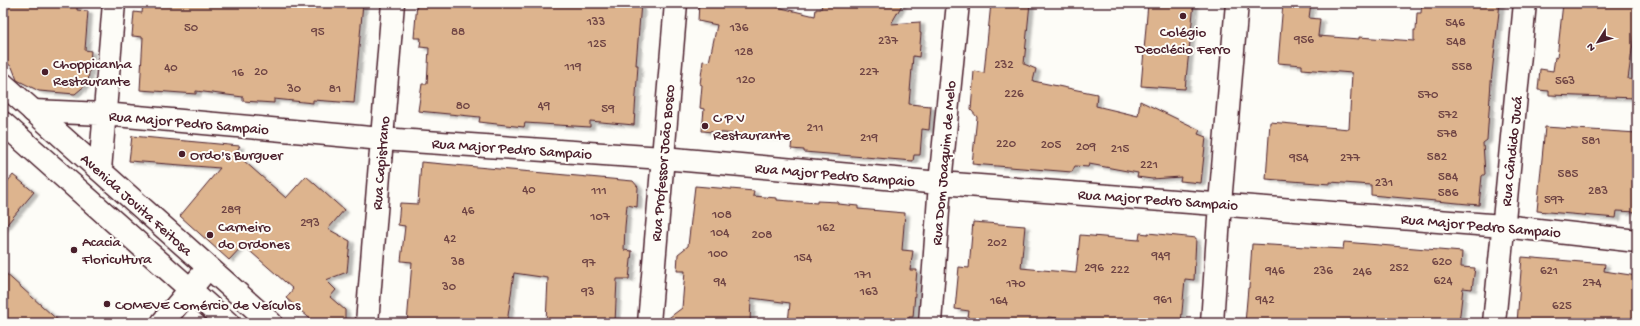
<svg xmlns="http://www.w3.org/2000/svg" width="1640" height="326" font-family="'Gochi Hand',sans-serif">
<style>
.building{fill:#ddb48e;stroke:#4a1f2b;filter:url(#shadow)}
.lines{fill:none;stroke-linecap:round;stroke-linejoin:round}
.minor-casing{stroke:#4a1f2b;stroke-width:25}
.tertiary-casing{stroke:#4a1f2b;stroke-width:25}
.primary-casing{stroke:#4a1f2b;stroke-width:25}
.minor{stroke:#fdfcf7;stroke-width:22}
.tertiary{stroke:#fdfcf7;stroke-width:22}
.primary{stroke:#fdfcf7;stroke-width:22}
.poi-dot{fill:#4a1f2b;stroke:#fdfcf7;stroke-width:1.5}
.labels{text-anchor:middle;stroke-width:4;stroke-linejoin:round;paint-order:stroke}
.number-label{font-size:13px;fill:#6f4444}
.poi-label{font-size:15px;fill:#4a1f2b;stroke:#fdfcf7;text-anchor:start}
.street-label{font-size:15px;fill:#4a1f2b;stroke:#fdfcf7}
</style>
<defs>
<filter id="shadow"><feDropShadow dx="4.5" dy="2.5" stdDeviation="1" flood-color="#0004"/></filter>
</defs>
<rect width="100%" height="100%" fill="#fdfcf7"/>
<filter id="ink" filterUnits="userSpaceOnUse"><feTurbulence type="fractalNoise" baseFrequency=".025" numOctaves="2"/><feDisplacementMap in="SourceGraphic" scale="8" xChannelSelector="R" yChannelSelector="G"/><feConvolveMatrix kernelMatrix="1 2 1 2 8 2 1 2 1" color-interpolation-filters="sRGB"/></filter>
<g filter="url(#ink)">
<path class="building" d="M3,3H77V10L88,11L85,50L91,51L88,83L75,94L39,91L17,80L12,67L3,60Z
M143,3H363L354,103L313,100V103L274,99V103L243,101V97L196,91V94L140,90L143,37L132,36L134,12L142,13Z
M417,3H641L636,65H638L634,125L590,121V127L525,123L524,127L479,122L480,117L418,111L422,84H427L429,48L420,47L421,38H414Z
M699,3H778L777,7L815,16L816,9H821L822,3H903L891,24L920,22V33H921L919,57L913,56L909,104L931,106L929,130L922,129L920,155H914L913,161L804,152V150L791,149L792,139L702,131L704,109L700,108L702,85L700,84L703,61L709,62L717,25L698,21Z
M991,3H1030L1024,64L1036,69L1033,81L1097,94L1096,106L1138,116L1140,101L1200,130L1198,134L1206,137L1201,183L1180,181L1181,177L1152,179L1137,177L1138,173L1089,164L1088,167L1075,166L1072,172L972,164L977,117L971,110L974,71L984,73Z
M1148,3H1194L1185,89L1141,86Z
M1283,3H1311L1309,18L1320,19L1318,36L1359,39V37L1414,41V30H1416L1417,13H1421L1422,3H1500L1491,82L1487,140L1483,143L1485,174L1482,176L1479,205L1371,195V185L1330,182V184L1266,179L1270,122L1349,129L1352,73L1302,69V65L1278,63Z
M1563,3H1637V36H1634L1628,79L1637,80V98L1549,95V91L1538,90L1540,69L1553,71L1555,57L1557,58Z
M1545,127L1637,133V212L1617,211L1616,218L1537,211Z
M132,136L240,146L235,153L286,198L306,176L344,210L328,229L350,241L347,272L326,280L336,290L330,297L345,310V323H315L286,298L293,289L243,245L229,260L180,216L220,168L129,161Z
M421,162L633,181L638,187L637,207L627,205L625,227L624,250L632,251L629,279H617L615,323H546L548,278L514,273L507,323H407L412,262L401,261L405,226L398,225L400,203L418,204Z
M13,175L34,192L3,229V187Z
M695,186L754,191L753,196L777,198V200L817,203V201L838,202V204L858,206V209L905,213L902,250L913,251L910,270H917L913,317H909L908,323H788L790,303L751,298L750,323H662L682,308L685,271H677L678,254L688,246Z
M973,222L1025,226L1021,268L1076,273L1080,235L1139,240L1140,233L1148,234V233L1196,238L1194,280L1185,279L1181,323H1096V322L1048,317L1047,323H967L969,311L955,309L959,267L969,268Z
M1344,242L1462,252L1461,267L1475,268L1472,289L1463,288L1459,323H1245L1248,288H1249L1252,244L1343,249Z
M1522,257L1605,264L1604,271L1637,276V323H1517Z
M3,271L61,323H3Z"/>
<g class="lines">
<g class="minor-casing">
<path id="minor" d="M33,111L104,114L382,139L663,158L940,183L1503,226L1637,241
M100,170L114,3
M367,323L393,3
M930,323L940,183L958,3
M1212,323L1220,203L1237,3
M1494,323L1525,3"/>
</g>
<g class="tertiary-casing">
<path id="tertiary" d="M162,323L208,268
M649,323L676,3"/>
</g>
<g class="primary-casing">
<path id="primary" d="M3,84L271,323
M3,123L228,323"/>
</g>
<use href="#minor" class="minor"/>
<use href="#tertiary" class="tertiary"/>
<use href="#primary" class="primary"/>
</g>
</g>
<g class="poi-dot">
<circle cx="1183" cy="16" r="4"/>
<circle cx="45" cy="72" r="4"/>
<circle cx="705" cy="126" r="4"/>
<circle cx="182" cy="154" r="4"/>
<circle cx="210" cy="235" r="4"/>
<circle cx="74" cy="250" r="4"/>
<circle cx="107" cy="304" r="4"/>
</g>
<g class="labels">
<g class="number-label">
<text x="596" y="25">133</text>
<text x="1455" y="26">546</text>
<text x="191" y="31">50</text>
<text x="739" y="31">136</text>
<text x="318" y="35">95</text>
<text x="458" y="35">88</text>
<text x="1304" y="43">956</text>
<text x="888" y="44">237</text>
<text x="1456" y="45">548</text>
<text x="597" y="47">125</text>
<text x="744" y="55">128</text>
<text x="1004" y="68">232</text>
<text x="573" y="70">119</text>
<text x="1462" y="70">558</text>
<text x="171" y="71">40</text>
<text x="261" y="75">20</text>
<text x="869" y="75">227</text>
<text x="238" y="76">16</text>
<text x="746" y="83">120</text>
<text x="1565" y="84">563</text>
<text x="294" y="92">30</text>
<text x="335" y="92">81</text>
<text x="1014" y="97">226</text>
<text x="1428" y="98">570</text>
<text x="463" y="109">80</text>
<text x="544" y="109">49</text>
<text x="608" y="112">59</text>
<text x="1448" y="118">572</text>
<text x="815" y="131">211</text>
<text x="1447" y="137">578</text>
<text x="869" y="141">219</text>
<text x="1591" y="144">581</text>
<text x="1006" y="147">220</text>
<text x="1051" y="148">205</text>
<text x="1086" y="150">209</text>
<text x="1120" y="152">215</text>
<text x="1437" y="160">582</text>
<text x="1299" y="161">954</text>
<text x="1350" y="161">277</text>
<text x="1149" y="168">221</text>
<text x="1568" y="177">585</text>
<text x="1448" y="180">584</text>
<text x="1384" y="186">231</text>
<text x="529" y="193">40</text>
<text x="599" y="194">111</text>
<text x="1598" y="194">283</text>
<text x="1448" y="196">586</text>
<text x="1554" y="203">597</text>
<text x="231" y="213">289</text>
<text x="468" y="214">46</text>
<text x="722" y="218">108</text>
<text x="600" y="220">107</text>
<text x="310" y="226">293</text>
<text x="826" y="231">162</text>
<text x="720" y="236">104</text>
<text x="762" y="238">208</text>
<text x="450" y="242">42</text>
<text x="997" y="246">202</text>
<text x="718" y="257">100</text>
<text x="1161" y="259">949</text>
<text x="803" y="261">154</text>
<text x="458" y="265">38</text>
<text x="1442" y="265">620</text>
<text x="589" y="266">97</text>
<text x="1094" y="271">296</text>
<text x="1399" y="271">252</text>
<text x="1120" y="273">222</text>
<text x="1275" y="274">946</text>
<text x="1323" y="274">236</text>
<text x="1549" y="274">621</text>
<text x="1362" y="275">246</text>
<text x="863" y="278">171</text>
<text x="1443" y="284">624</text>
<text x="720" y="285">94</text>
<text x="1592" y="286">274</text>
<text x="1016" y="287">170</text>
<text x="449" y="290">30</text>
<text x="588" y="295">93</text>
<text x="869" y="295">163</text>
<text x="1163" y="303">961</text>
<text x="1265" y="303">942</text>
<text x="999" y="304">164</text>
<text x="1562" y="309">625</text>
</g>
<g class="poi-label">
<text x="1183" y="36" text-anchor="middle">Colégio<tspan x="1183" dy="17">Deoclécio Ferro</tspan></text>
<text x="53" y="68">Choppicanha<tspan x="53" dy="17">Restaurante</tspan></text>
<text x="713" y="122">C P V<tspan x="713" dy="17">Restaurante</tspan></text>
<text x="190" y="159">Ordo's Burguer</text>
<text x="218" y="231">Carneiro<tspan x="218" dy="17">do Ordones</tspan></text>
<text x="82" y="246">Acacia<tspan x="82" dy="17">Floricultura</tspan></text>
<text x="115" y="309">COMEVE Comércio de Veículos</text>
</g>
<g class="street-label">
<text transform="translate(189 122) rotate(5)" y="5">Rua Major Pedro Sampaio</text>
<text transform="translate(512 148) rotate(4)" y="5">Rua Major Pedro Sampaio</text>
<text transform="translate(1511 151) rotate(-84)" y="5">Rua Cândido Jucá</text>
<text transform="translate(380 163) rotate(-85)" y="5">Rua Capistrano</text>
<text transform="translate(662 163) rotate(-85)" y="5">Rua Professor João Bosco</text>
<text transform="translate(943 163) rotate(-85)" y="5">Rua Dom Joaquim de Melo</text>
<text transform="translate(835 174) rotate(5)" y="5">Rua Major Pedro Sampaio</text>
<text transform="translate(1158 199) rotate(4)" y="5">Rua Major Pedro Sampaio</text>
<text transform="translate(137 204) rotate(42)" y="5">Avenida Jovita Feitosa</text>
<text transform="translate(1481 225) rotate(5)" y="5">Rua Major Pedro Sampaio</text>
</g>
</g>
<rect width="1640" height="326" fill="none" stroke="#fdfcf7" stroke-width="16"/>
<rect x="8" y="8" width="1624" height="310" fill="none" stroke="#4a1f2b" stroke-width="1.5" filter="url(#ink)"/>
<g transform="translate(1598 42) rotate(233)" stroke="#fdfcf7" stroke-width="3" paint-order="stroke">
<path d="M0-3L7 15L0 10L-7 15Z" fill="#4a1f2b"/>
<text y="-6" font-size="11" font-weight="bold" text-anchor="middle" fill="#4a1f2b">N</text>
</g>
</svg>
